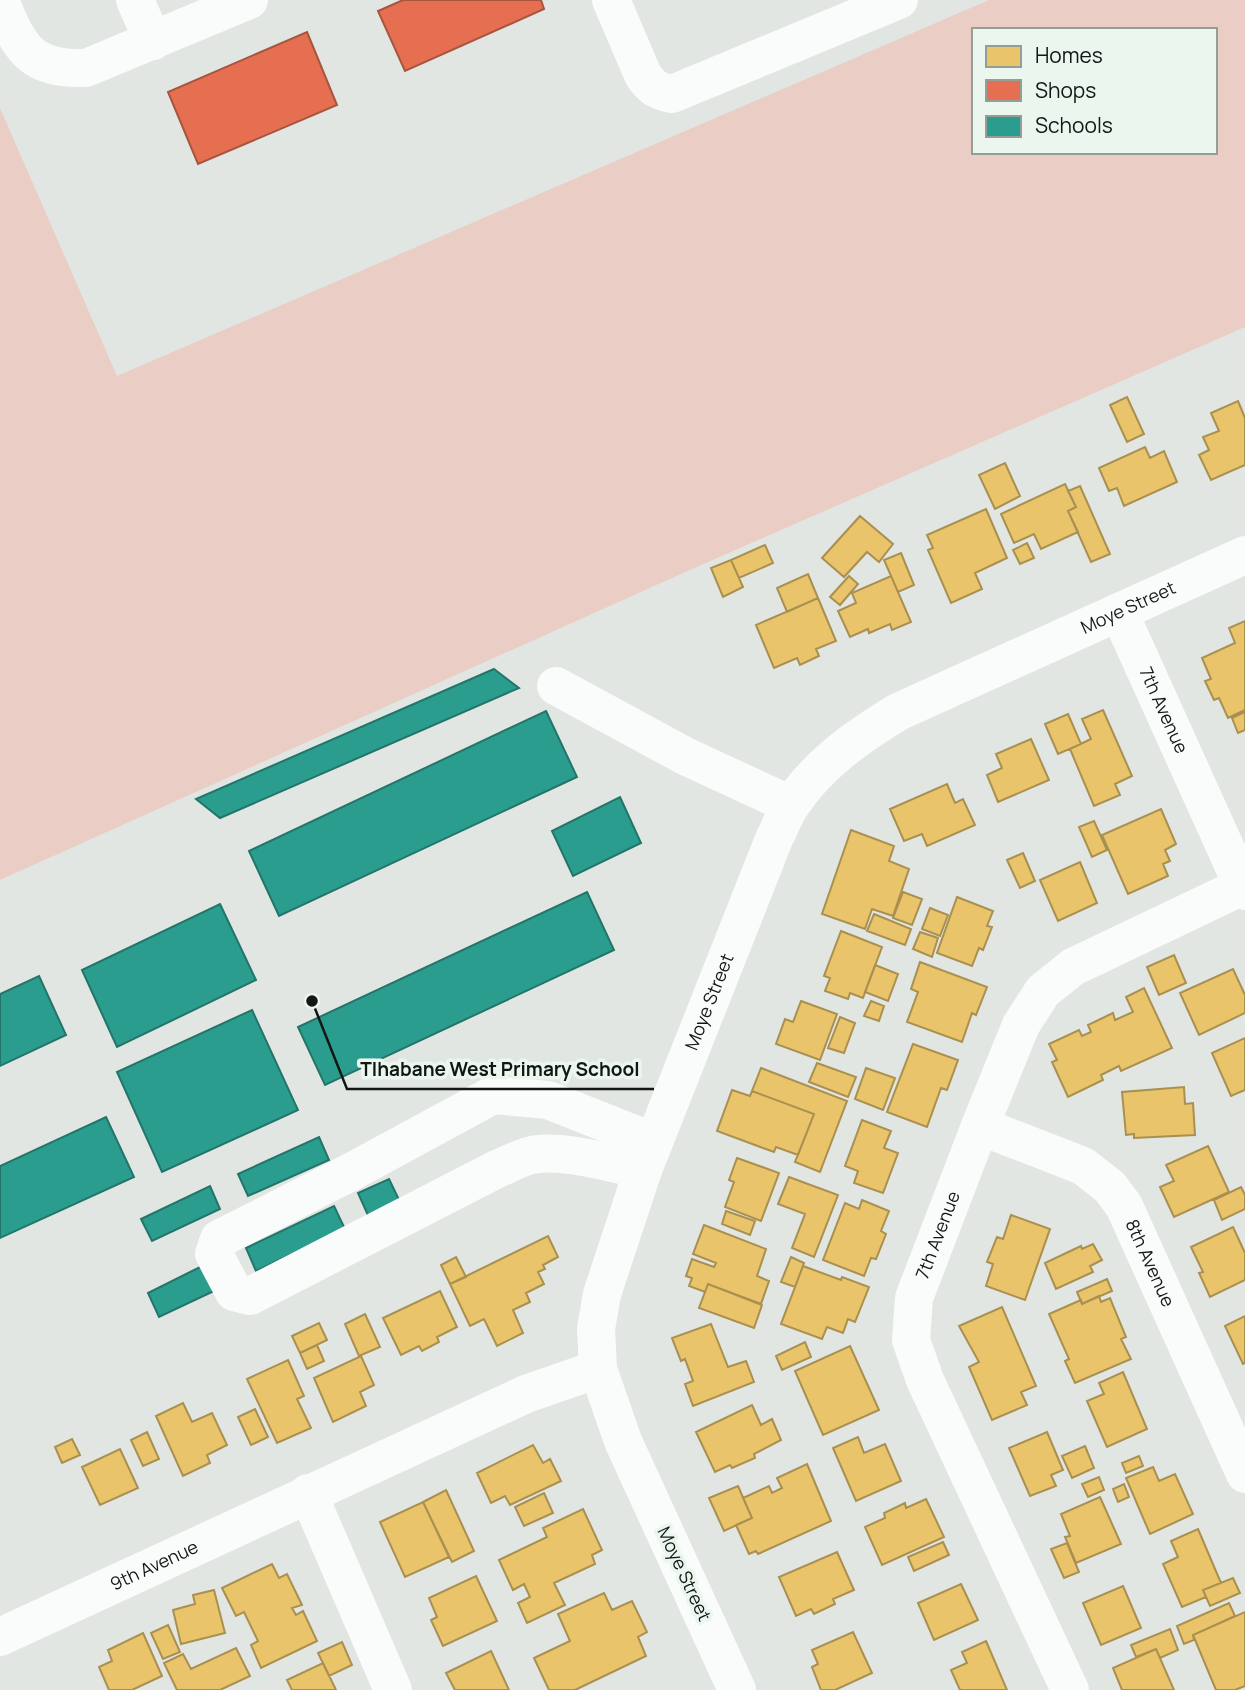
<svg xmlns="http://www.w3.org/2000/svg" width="1245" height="1690" font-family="Manrope,sans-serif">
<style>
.green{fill:#eacec5;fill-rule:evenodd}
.homes{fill:#e9c46a;stroke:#a99050;stroke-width:2}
.shops{fill:#e76f51;stroke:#a7553f;stroke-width:2}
.schools{fill:#2a9d8f;stroke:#23756a;stroke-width:2}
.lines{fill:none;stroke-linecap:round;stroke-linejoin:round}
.minor{stroke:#fafbfb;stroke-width:38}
.labels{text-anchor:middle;stroke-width:7;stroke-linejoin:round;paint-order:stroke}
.street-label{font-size:18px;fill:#131714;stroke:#ebf6ee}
.leader{fill:none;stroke:#131714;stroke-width:2.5}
.callout-dot{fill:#131714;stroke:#ebf6ee;stroke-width:2.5}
.callout-label{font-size:19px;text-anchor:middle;font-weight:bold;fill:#131714;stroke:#ebf6ee;stroke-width:7;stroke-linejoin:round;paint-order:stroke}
</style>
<rect width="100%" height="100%" fill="#e1e6e2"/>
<path class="green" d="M989,0H1245V327L692,569L0,880V108L117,376ZM974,30H1215V152H974Z"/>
<path class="homes" d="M1127,397L1144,434L1127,442L1110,405Z
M1238,401L1245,418V465L1211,480L1199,455L1209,450L1203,437L1219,431L1211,413Z
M1145,447L1150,458L1164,451L1177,482L1124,506L1117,488L1109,491L1099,468Z
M1005,463L1020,496L995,509L979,475Z
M1065,484L1076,507L1068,511L1078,532L1041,549L1034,534L1014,543L1001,514Z
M1080,486L1110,554L1091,562L1068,511L1076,507L1068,491Z
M986,509L1007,558L975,573L982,589L951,603L928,550L933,548L927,535Z
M860,516L893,544L879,562L867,552L844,577L822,558Z
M1027,543L1034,558L1020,564L1013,550Z
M765,545L773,563L739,578L731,560Z
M901,553L914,585L898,592L884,560Z
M731,560L743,587L723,597L711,568Z
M808,574L818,598L787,612L777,588Z
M849,576L858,584L840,605L830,597Z
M891,576L911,622L892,630L890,624L869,633L868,629L850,637L838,611L856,603L852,593Z
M818,598L836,641L816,649L819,656L800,665L797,658L774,668L756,625Z
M1245,621V710L1228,718L1219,698L1214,700L1205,681L1211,679L1202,658L1235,643L1229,628Z
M1103,710L1132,776L1115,784L1120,795L1094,806L1070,749L1091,739L1082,719Z
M1245,712V730L1238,733L1232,718Z
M1068,714L1081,744L1058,754L1045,724Z
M1031,739L1049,780L998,802L987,775L1002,768L996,754Z
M947,784L955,803L963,799L975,825L927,846L922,834L904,841L890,809Z
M1161,809L1176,844L1165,850L1170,861L1163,864L1168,876L1128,894L1102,835Z
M1094,821L1107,850L1092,857L1079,827Z
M851,830L894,846L889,861L909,869L893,916L872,909L865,929L822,914Z
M1023,853L1035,881L1020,888L1007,860Z
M1080,862L1097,903L1058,921L1040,880Z
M903,892L922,899L912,925L893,918Z
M957,897L993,911L987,926L992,927L983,950L979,948L972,966L937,953Z
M930,908L948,915L940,936L922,929Z
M874,914L911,929L905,945L867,931Z
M841,931L882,947L863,998L850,993L848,999L825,991L830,978L824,976Z
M920,932L938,938L932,957L913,949Z
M1174,955L1186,983L1159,995L1147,967Z
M920,962L987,987L976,1015L972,1013L962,1042L907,1022L918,992L911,989Z
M875,965L898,974L888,1001L865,992Z
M1233,969L1245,995V1013L1199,1035L1180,993Z
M1144,988L1172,1048L1121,1071L1119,1066L1101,1075L1103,1080L1068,1097L1052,1062L1057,1060L1049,1044L1079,1030L1082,1036L1091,1032L1088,1025L1113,1013L1115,1020L1133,1012L1126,997Z
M801,1001L837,1014L820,1060L776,1044L785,1019L793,1022Z
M871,1001L884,1006L879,1021L864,1016Z
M840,1017L855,1023L844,1053L828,1048Z
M1245,1038V1090L1231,1096L1212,1053Z
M913,1044L958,1060L947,1090L941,1088L927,1127L887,1112Z
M817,1063L856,1077L848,1097L809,1082Z
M761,1068L847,1101L820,1172L795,1162L814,1114L752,1091Z
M866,1068L895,1078L883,1110L855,1099Z
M1184,1087L1185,1104L1193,1103L1195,1135L1134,1138V1134L1126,1135L1122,1092Z
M732,1090L750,1096L752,1091L814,1114L798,1155L776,1147L774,1152L717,1131Z
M862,1120L891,1131L884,1148L898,1153L883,1193L854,1183L858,1171L845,1166Z
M1208,1146L1229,1192L1174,1217L1160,1187L1174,1181L1166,1165Z
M737,1158L779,1173L761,1221L725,1207L734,1182L729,1180Z
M789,1177L838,1195L814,1257L792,1248L805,1214L778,1204Z
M1241,1187L1245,1195V1209L1222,1220L1214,1200Z
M862,1200L889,1211L881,1231L886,1234L876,1259L871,1258L864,1276L823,1260L845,1203L859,1209Z
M726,1211L755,1221L750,1235L722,1224Z
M1011,1215L1050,1229L1025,1300L986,1286L993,1264L987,1262L997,1237L1003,1239Z
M704,1225L766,1249L757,1276L769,1281L761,1304L708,1284L705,1292L689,1286L692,1278L686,1276L692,1259L714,1267L716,1263L693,1254Z
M1233,1227L1245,1253V1280L1210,1297L1199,1273L1203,1272L1191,1247Z
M548,1236L558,1257L543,1265L545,1269L538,1272L544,1284L526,1293L530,1302L513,1310L523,1333L497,1346L484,1319L470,1326L450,1284Z
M1093,1244L1102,1260L1090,1266L1093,1272L1056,1289L1045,1263L1081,1246L1082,1249Z
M456,1257L466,1277L450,1284L441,1265Z
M791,1257L804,1263L795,1287L781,1282Z
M803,1266L841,1280L842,1277L869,1287L855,1322L848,1319L843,1333L827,1327L822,1339L781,1324Z
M1107,1279L1112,1291L1082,1304L1077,1292Z
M708,1284L762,1305L754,1328L699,1308Z
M440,1291L457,1327L437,1337L439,1342L422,1351L419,1346L401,1355L383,1318Z
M1099,1296L1101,1302L1110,1298L1126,1337L1121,1339L1131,1359L1075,1383L1065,1361L1069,1359L1049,1314L1081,1300L1082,1304Z
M1002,1307L1036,1386L1021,1392L1027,1405L992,1420L969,1367L979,1362L959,1326Z
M365,1314L380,1347L359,1356L345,1324Z
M1245,1316V1363L1243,1364L1225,1326Z
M319,1323L327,1340L300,1353L292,1336Z
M711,1324L728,1367L746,1361L754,1382L693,1406L685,1384L693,1381L685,1359L681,1361L672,1338Z
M805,1342L811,1357L782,1370L776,1356Z
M317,1345L324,1361L307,1369L300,1353Z
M850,1346L879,1410L823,1435L795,1371Z
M361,1356L374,1385L360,1392L366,1406L333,1422L314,1378Z
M288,1360L304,1396L297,1399L311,1428L277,1443L247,1379Z
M1123,1372L1147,1429L1107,1447L1087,1401L1104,1394L1099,1383Z
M183,1403L192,1422L212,1413L227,1445L207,1455L210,1463L183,1476L156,1416Z
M752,1405L761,1425L772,1419L781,1440L754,1454L755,1458L732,1468L730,1465L715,1472L696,1432Z
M255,1409L268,1437L251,1445L238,1417Z
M147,1432L159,1459L143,1466L131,1440Z
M1047,1432L1063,1470L1051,1475L1056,1486L1030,1496L1009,1448Z
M858,1437L864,1453L885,1444L901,1481L856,1501L833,1448Z
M72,1439L80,1455L62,1463L55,1447Z
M533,1445L543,1463L550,1459L561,1481L510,1505L505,1496L491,1503L477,1473Z
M1085,1446L1094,1468L1072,1478L1062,1456Z
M120,1449L138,1488L100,1505L82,1467Z
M1139,1456L1143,1466L1126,1473L1122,1463Z
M807,1464L831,1521L758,1554L756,1551L749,1554L736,1525L752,1518L743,1498L769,1486L772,1493L782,1488L777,1478Z
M1153,1467L1159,1481L1175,1474L1193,1514L1150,1534L1126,1478Z
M1099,1477L1104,1490L1088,1497L1082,1484Z
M1124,1484L1129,1497L1118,1502L1113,1489Z
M738,1486L752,1518L724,1531L709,1498Z
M446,1490L474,1551L452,1562L423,1502Z
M544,1493L553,1513L524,1526L515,1507Z
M1100,1497L1121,1544L1076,1563L1065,1537L1070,1536L1061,1514Z
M926,1499L944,1537L882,1565L865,1527L885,1518L884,1513L905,1503L906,1508Z
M423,1502L449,1557L405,1577L380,1522Z
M583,1509L602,1550L592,1555L595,1564L554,1583L565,1605L527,1623L518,1603L530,1597L524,1584L513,1590L499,1560L547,1537L543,1528Z
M1198,1529L1221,1583L1203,1590L1206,1597L1182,1607L1163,1564L1178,1557L1171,1541Z
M943,1542L949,1555L914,1571L908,1557Z
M1067,1543L1079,1572L1064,1578L1051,1549Z
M837,1552L854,1590L833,1599L835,1604L814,1614L811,1609L796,1616L779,1577Z
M272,1564L279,1578L287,1574L302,1605L292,1608L296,1615L303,1611L317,1641L261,1668L251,1645L258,1641L244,1612L236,1616L222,1588Z
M476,1576L497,1621L443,1646L431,1620L437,1617L429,1598Z
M1233,1578L1240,1593L1210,1606L1203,1590Z
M961,1584L978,1620L934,1640L918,1603Z
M1123,1586L1141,1628L1101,1645L1083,1603Z
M214,1590L225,1633L181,1644L173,1610L195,1604L193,1595Z
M604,1593L612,1610L632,1601L647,1632L638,1637L646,1656L575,1690H549L534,1658L570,1641L558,1614Z
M1229,1603L1235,1616L1193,1635L1194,1640L1184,1644L1177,1626Z
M1245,1612V1686L1235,1690H1216L1193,1635Z
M168,1625L180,1652L163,1659L151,1633Z
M1170,1629L1178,1650L1160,1658L1156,1649L1136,1657L1131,1645Z
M853,1632L872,1673L835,1690H821L812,1667L818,1664L812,1650Z
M143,1633L162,1676L132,1690H109L99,1667L112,1661L108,1650Z
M986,1641L1007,1690H960L951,1670L967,1663L962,1652Z
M342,1642L352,1665L329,1676L318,1653Z
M236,1648L250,1676L220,1690H177L164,1663L183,1654L191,1669Z
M1156,1649L1174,1690H1122L1113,1668Z
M491,1651L509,1690H455L446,1673Z
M323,1663L336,1690H292L287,1680Z"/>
<path class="shops" d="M403,0H541L544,9L405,71L378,11Z
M307,32L337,105L198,164L168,92Z"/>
<path class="schools" d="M494,669L519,688L220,818L196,799Z
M546,711L577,777L279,916L249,851Z
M620,797L641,843L573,876L552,831Z
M587,892L614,950L325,1085L298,1027Z
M220,904L256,980L117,1047L82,970Z
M39,976L66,1035L0,1066V994Z
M252,1010L298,1110L162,1172L117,1072Z
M106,1117L134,1177L0,1238V1166Z
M319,1137L329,1160L248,1196L238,1174Z
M389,1179L403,1208L371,1222L358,1193Z
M210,1186L220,1209L152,1241L141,1219Z
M334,1206L345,1229L256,1271L246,1248Z
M202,1266L214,1291L159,1317L148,1293Z"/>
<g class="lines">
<g class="minor">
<path d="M0,0C19,48 30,70 86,68L249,0"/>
<path d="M135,0L153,41"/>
<path d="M611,0L643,75C651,87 657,91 672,94L899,0"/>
<path id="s1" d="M1119,612L1245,891"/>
<path d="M556,686L685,756L791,805"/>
<path id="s2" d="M980,1126L1083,1166L1110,1187L1124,1206L1245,1474"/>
<path d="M643,1170C614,1164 556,1147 528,1156C518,1159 507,1165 497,1169L250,1296L234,1292L214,1254L219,1239L351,1172L493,1095L548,1100L654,1142"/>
<path d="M308,1493L393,1690"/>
<path id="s3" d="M0,1637L526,1394L598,1369"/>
<path id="s4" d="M737,1690L623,1441L598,1369L596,1329L602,1294L643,1170L774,839C780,828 784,815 791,805C818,764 857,737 898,712L1245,555"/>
<path id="s5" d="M1070,1690L925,1380L911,1340L914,1298L980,1126L1021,1025L1043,991L1073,967L1243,886"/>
</g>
</g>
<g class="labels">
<g class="street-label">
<text dy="6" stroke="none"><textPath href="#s4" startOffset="1346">Moye Street</textPath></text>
<text dy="6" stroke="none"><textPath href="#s1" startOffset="108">7th Avenue</textPath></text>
<text dy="6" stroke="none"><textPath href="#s4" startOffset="737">Moye Street</textPath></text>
<text dy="6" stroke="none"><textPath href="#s5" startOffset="494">7th Avenue</textPath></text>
<text dy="6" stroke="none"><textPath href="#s2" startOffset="231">8th Avenue</textPath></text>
<text dy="6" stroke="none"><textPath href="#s3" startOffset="170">9th Avenue</textPath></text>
<text transform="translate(684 1574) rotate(65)" y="6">Moye Street</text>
</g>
</g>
<path class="leader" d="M312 1001L347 1089H654"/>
<circle class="callout-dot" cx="312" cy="1001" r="7"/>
<g class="callout-label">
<text x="500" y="1076">Tlhabane West Primary School</text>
</g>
<rect x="972" y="28" width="245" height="126" fill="#ebf6ee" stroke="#959d97" stroke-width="2"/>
<rect x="986" y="46" width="35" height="21" fill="#e9c46a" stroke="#959d97" stroke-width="2"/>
<text x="1035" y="63" font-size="21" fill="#131714">Homes</text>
<rect x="986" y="80" width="35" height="21" fill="#e76f51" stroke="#959d97" stroke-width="2"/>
<text x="1035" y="98" font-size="21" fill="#131714">Shops</text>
<rect x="986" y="116" width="35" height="21" fill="#2a9d8f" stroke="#959d97" stroke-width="2"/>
<text x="1035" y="133" font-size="21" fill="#131714">Schools</text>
</svg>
